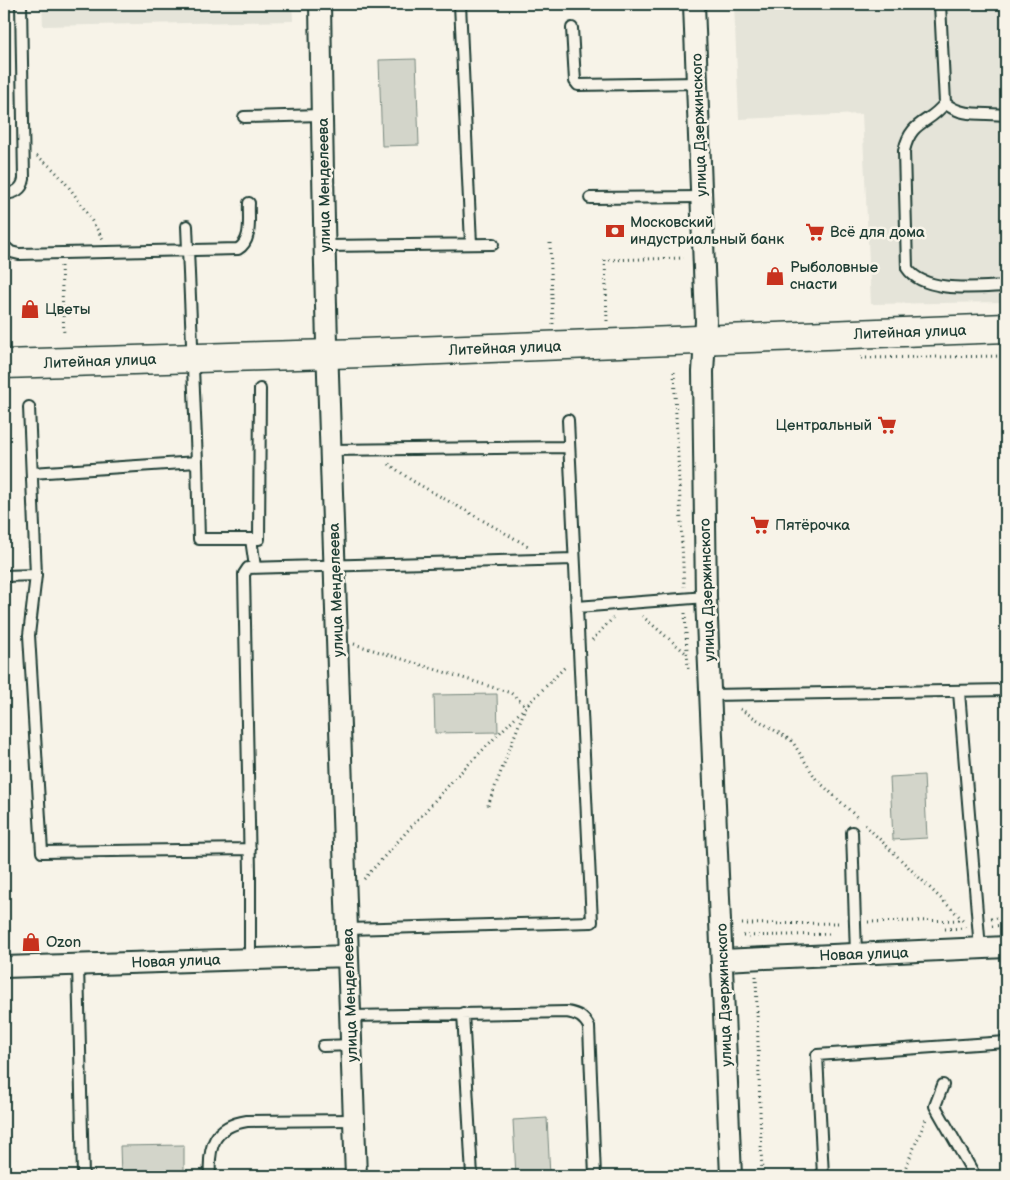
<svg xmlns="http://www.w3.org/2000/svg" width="1010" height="1180" font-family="'Balsamiq Sans',sans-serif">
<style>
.built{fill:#e5e4d9}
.green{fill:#d3d5ca;stroke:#79897f}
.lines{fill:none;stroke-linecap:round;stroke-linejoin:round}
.service-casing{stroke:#1f3d34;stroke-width:14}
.minor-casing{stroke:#1f3d34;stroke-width:24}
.trunk-casing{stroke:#1f3d34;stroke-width:31}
.path{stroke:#1f3d34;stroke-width:3;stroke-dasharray:1 4;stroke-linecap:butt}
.service{stroke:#f7f3e8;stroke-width:10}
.minor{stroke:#f7f3e8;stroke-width:20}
.trunk{stroke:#f7f3e8;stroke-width:28}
.labels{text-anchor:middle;stroke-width:5;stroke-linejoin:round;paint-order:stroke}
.street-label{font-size:15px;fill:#1f3d34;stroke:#f7f3e8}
.poi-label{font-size:15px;fill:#1f3d34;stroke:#f7f3e8;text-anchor:start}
</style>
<rect width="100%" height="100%" fill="#f7f3e8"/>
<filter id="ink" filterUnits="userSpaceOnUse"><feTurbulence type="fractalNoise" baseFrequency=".02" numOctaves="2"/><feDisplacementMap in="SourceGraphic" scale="10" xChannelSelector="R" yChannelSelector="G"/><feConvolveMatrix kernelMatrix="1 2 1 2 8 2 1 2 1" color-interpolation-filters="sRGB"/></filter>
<g filter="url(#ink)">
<path class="built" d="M42,4H292L293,21L43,26Z
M734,4H1006V302L871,304L862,114L739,119Z"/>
<path class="green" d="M416,59L419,145L382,146L379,60Z
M497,694L498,732L435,733L434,695Z
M924,775L927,838L893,840L890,777Z
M547,1118L550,1176H516L513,1120Z
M184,1145V1176H121L120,1146Z"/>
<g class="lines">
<g class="service-casing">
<path id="service" d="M460,4L471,244
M940,4L945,103C929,125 911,119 904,151L907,268C924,294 979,287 1006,286
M572,28L575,81L578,85L697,83
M945,103C962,118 985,112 1006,115
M244,117L322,115
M4,194C15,193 22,190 24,179L21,4
M590,198L702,197
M187,226L197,462
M4,246L11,252L19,254L238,249C253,240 248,218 249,203
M325,246L493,244
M330,450L569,447
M32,473L197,462L199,539H259L260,389
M251,539L255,567
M36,575L29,635L42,852L250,849
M4,576L36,575L29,407
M577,607L706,597
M959,692L980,949
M711,695L1006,690
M852,832L856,954
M348,929L592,922L568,420
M250,959V872L244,574L248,568L574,559
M78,964L83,1176
M463,1013L472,1176
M351,1016L567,1012C578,1014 584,1017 589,1027L595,1176
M323,1046L352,1045
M943,1085L935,1106L975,1176
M210,1176C208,1146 214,1126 247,1121L354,1120
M823,1176L817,1055L1006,1042"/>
</g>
<g class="minor-casing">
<path id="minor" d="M320,4C322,128 324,251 328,375C335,642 347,909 356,1176
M694,4L706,321L703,372L706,597L731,1176
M723,960L1006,947
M4,967L348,956"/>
</g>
<g class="trunk-casing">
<path id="trunk" d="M4,364L363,353L1006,328"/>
</g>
<path class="path" d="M37,156C65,175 85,210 103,239
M550,243L553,324
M61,266L64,335
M607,321L605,260L684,258
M861,358L1006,356
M674,372L684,587
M389,464L411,480L528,546
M685,613L688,669
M642,616L687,654
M592,640L613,618
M354,644L511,693L526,706L487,808
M740,709L792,741L816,779L859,819
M865,825L963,920
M364,879L456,777L566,666
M991,919L1006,917
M868,922L962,920
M742,924L842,923
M992,926L1006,925
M945,929L966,928
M743,936L831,934
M756,976L762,1176
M902,1176L926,1119"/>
<use href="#service" class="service"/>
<use href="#minor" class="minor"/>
<use href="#trunk" class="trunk"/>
</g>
</g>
<defs>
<g id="bank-bare" transform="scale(1.5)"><path d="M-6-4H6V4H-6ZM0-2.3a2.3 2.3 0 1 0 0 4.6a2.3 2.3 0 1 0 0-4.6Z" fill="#c8321e" stroke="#f7f3e8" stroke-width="2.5" paint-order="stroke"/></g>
<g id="supermarket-bare" transform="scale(1.5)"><path d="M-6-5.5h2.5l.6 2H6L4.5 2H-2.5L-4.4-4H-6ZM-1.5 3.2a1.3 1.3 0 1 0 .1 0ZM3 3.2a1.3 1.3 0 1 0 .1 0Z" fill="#c8321e" stroke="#f7f3e8" stroke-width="2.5" paint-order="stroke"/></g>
<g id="shop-bare" transform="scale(1.5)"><path d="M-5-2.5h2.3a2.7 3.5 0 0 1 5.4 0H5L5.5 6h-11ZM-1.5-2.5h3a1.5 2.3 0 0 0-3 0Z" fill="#c8321e" stroke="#f7f3e8" stroke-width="2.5" paint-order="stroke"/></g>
</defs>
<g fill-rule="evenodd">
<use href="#bank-bare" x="615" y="231"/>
<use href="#supermarket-bare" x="815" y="232"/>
<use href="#shop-bare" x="775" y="276"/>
<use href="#shop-bare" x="30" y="309"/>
<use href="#supermarket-bare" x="887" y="425"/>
<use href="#supermarket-bare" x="760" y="525"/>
<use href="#shop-bare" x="31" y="942"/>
</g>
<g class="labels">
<g class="street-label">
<text transform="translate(699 125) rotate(-92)" y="5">улица Дзержинского</text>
<text transform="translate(324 185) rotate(-91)" y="5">улица Менделеева</text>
<text transform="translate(910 332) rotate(-2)" y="5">Литейная улица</text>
<text transform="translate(505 348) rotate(-2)" y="5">Литейная улица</text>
<text transform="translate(100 361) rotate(-2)" y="5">Литейная улица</text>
<text transform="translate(336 590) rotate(-92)" y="5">улица Менделеева</text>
<text transform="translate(707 590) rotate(-92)" y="5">улица Дзержинского</text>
<text transform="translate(864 954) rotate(-2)" y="5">Новая улица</text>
<text transform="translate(176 961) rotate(-2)" y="5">Новая улица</text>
<text transform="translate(350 995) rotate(-92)" y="5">улица Менделеева</text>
<text transform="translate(724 995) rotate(-92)" y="5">улица Дзержинского</text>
</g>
<g class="poi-label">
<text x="630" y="227">Московский<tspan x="630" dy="17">индустриальный банк</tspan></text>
<text x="830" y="237">Всё для дома</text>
<text x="790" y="272">Рыболовные<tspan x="790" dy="17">снасти</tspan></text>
<text x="45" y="314">Цветы</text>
<text x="872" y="430" text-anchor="end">Центральный</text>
<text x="775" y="530">Пятёрочка</text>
<text x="46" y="947">Ozon</text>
</g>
</g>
<rect width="1010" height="1180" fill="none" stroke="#f7f3e8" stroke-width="20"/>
<rect x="10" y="10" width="990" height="1160" fill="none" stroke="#1f3d34" stroke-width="2" filter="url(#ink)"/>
</svg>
